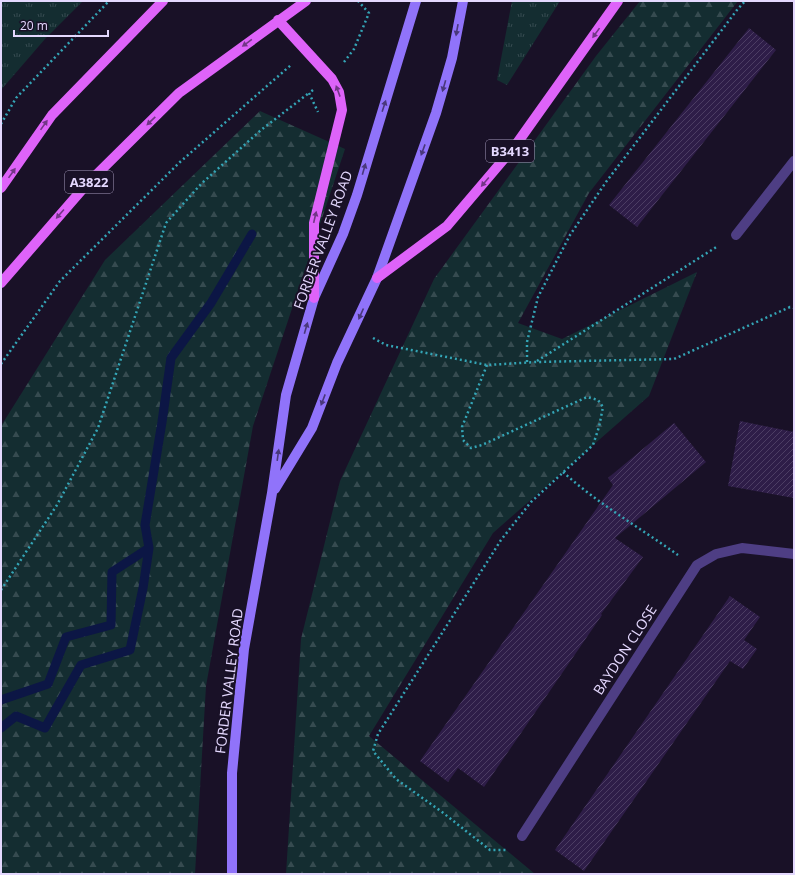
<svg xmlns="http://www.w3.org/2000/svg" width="795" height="875" font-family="'Open Sans',sans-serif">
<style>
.grass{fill:url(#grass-tufts)}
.forest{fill:url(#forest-firs)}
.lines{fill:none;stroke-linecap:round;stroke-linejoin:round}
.stream{stroke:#0c1645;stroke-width:9}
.building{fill:url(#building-hatch)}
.path{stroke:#34a5b6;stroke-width:2.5;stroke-dasharray:2 3;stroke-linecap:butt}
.minor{stroke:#4e3e84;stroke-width:10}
.secondary{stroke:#9073fa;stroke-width:10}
.primary{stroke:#de63f9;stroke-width:10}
.oneway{fill:#49387b}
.oneway2{fill:#723686}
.labels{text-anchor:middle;stroke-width:4;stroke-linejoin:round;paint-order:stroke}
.shield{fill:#191127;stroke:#a79cbe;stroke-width:1}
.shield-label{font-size:13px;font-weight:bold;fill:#e4d8fe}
.street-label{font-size:14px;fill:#e4d8fe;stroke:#191127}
</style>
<defs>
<pattern id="grass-tufts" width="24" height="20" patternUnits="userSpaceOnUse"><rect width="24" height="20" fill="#142d31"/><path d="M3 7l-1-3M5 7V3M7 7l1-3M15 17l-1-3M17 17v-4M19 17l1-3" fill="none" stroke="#364b50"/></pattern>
<pattern id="forest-firs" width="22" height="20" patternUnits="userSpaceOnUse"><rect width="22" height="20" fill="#142d31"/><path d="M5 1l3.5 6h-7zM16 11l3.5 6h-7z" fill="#364b50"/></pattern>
<pattern id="building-hatch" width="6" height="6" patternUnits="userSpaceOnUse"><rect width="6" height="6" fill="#2e1d48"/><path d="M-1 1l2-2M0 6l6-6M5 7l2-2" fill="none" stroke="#4c3d63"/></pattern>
</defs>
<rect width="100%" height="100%" fill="#191127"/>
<path class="grass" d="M1,1H83L45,39L1,90Z
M512,1H560L507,85L497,80Z"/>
<path class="forest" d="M640,1H738L589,193L518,323L562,339L697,272L649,396L493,533L369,736L535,874H286L301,639L340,481L434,279L596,56Z
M260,111L345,149L253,426L206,686L195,874H1V426L105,260Z"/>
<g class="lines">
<path class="stream" d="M1,700L48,684L66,637L111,625L112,572L149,548
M1,728L16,716L45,728L81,665L130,650L143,588L149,548L145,525L162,422L171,358L211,303L252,234"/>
</g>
<path class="building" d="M749,28L776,50L637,227L609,205Z
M740,421L794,432V498L728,486Z
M674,423L706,462L615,538L643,557L601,614L602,615L484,787L458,768L448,782L420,761L613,485L608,478Z
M730,596L760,617L744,640L757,649L743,669L730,661L584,871L555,850Z"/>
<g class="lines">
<path class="path" d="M344,62L354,49L369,13L358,1
M313,90L309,93L318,112
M1,124L16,98L109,1
M373,338L386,345L487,365L536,362L674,359L790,307L794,308
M537,361L718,246
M527,362V342L538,297L570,235L606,182L737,10L745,1
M1,364L60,281L180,162L291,65
M487,365L462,427L463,440L471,448L482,445L587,397L598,400L603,407L599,427L593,445L531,502L501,540L378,734L373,751L396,779L442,812L490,850H506
M563,472C597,503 640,528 678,555
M1,590L57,505L98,428L166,223L201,184L261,130L309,93"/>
<path class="minor" d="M736,235L794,161
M522,836L697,565L716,554L742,548L794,554"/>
<path class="secondary" d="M275,489L312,428L337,363L377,278L436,113L452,58L463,1
M232,874V773L244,649L272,493L286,395L314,298L343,234L357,195L416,1"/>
<path class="primary" d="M278,20L332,79L339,92L342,110L314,223V298
M1,188L52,115L163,1
M377,278L447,226L515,146L618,1
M1,283L87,184L179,93L306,1"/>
</g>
<defs><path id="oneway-solid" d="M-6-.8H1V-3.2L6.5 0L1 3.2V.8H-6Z"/></defs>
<g class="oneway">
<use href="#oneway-solid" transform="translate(457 30) rotate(100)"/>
<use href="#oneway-solid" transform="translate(444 86) rotate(106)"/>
<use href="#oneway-solid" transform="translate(384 106) rotate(-72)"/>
<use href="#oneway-solid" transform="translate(423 150) rotate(110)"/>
<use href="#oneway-solid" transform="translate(364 169) rotate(-74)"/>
<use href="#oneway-solid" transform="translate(361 314) rotate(114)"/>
<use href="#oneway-solid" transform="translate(306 328) rotate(-74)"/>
<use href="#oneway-solid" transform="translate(323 400) rotate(111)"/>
<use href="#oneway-solid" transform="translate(278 455) rotate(-82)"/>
</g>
<g class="oneway2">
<use href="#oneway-solid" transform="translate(596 33) rotate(126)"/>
<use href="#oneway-solid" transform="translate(247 43) rotate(144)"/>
<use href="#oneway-solid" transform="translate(338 91) rotate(-110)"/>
<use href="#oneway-solid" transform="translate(151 121) rotate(136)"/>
<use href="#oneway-solid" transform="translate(44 125) rotate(-55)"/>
<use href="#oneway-solid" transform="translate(12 173) rotate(-55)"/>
<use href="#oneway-solid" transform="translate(485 182) rotate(130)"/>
<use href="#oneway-solid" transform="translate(60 214) rotate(131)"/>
<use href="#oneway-solid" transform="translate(315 217) rotate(-77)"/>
</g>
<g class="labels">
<g class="shield">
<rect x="486" y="140" width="48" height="22" rx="3"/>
<rect x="65" y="171" width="48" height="22" rx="3"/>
</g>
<g class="shield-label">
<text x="510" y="156">B3413</text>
<text x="89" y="187">A3822</text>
</g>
<g class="street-label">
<text transform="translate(323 240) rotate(-70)" y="5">FORDER VALLEY ROAD</text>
<text transform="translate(625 650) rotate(-57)" y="5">BAYDON CLOSE</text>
<text transform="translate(229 681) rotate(-83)" y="5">FORDER VALLEY ROAD</text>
</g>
</g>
<rect width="795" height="875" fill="none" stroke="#e4d8fe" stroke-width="4"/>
<path d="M14 30v6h94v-6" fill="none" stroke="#e4d8fe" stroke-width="2"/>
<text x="20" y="30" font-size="12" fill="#e4d8fe" stroke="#191127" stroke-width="3" paint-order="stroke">20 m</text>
</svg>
